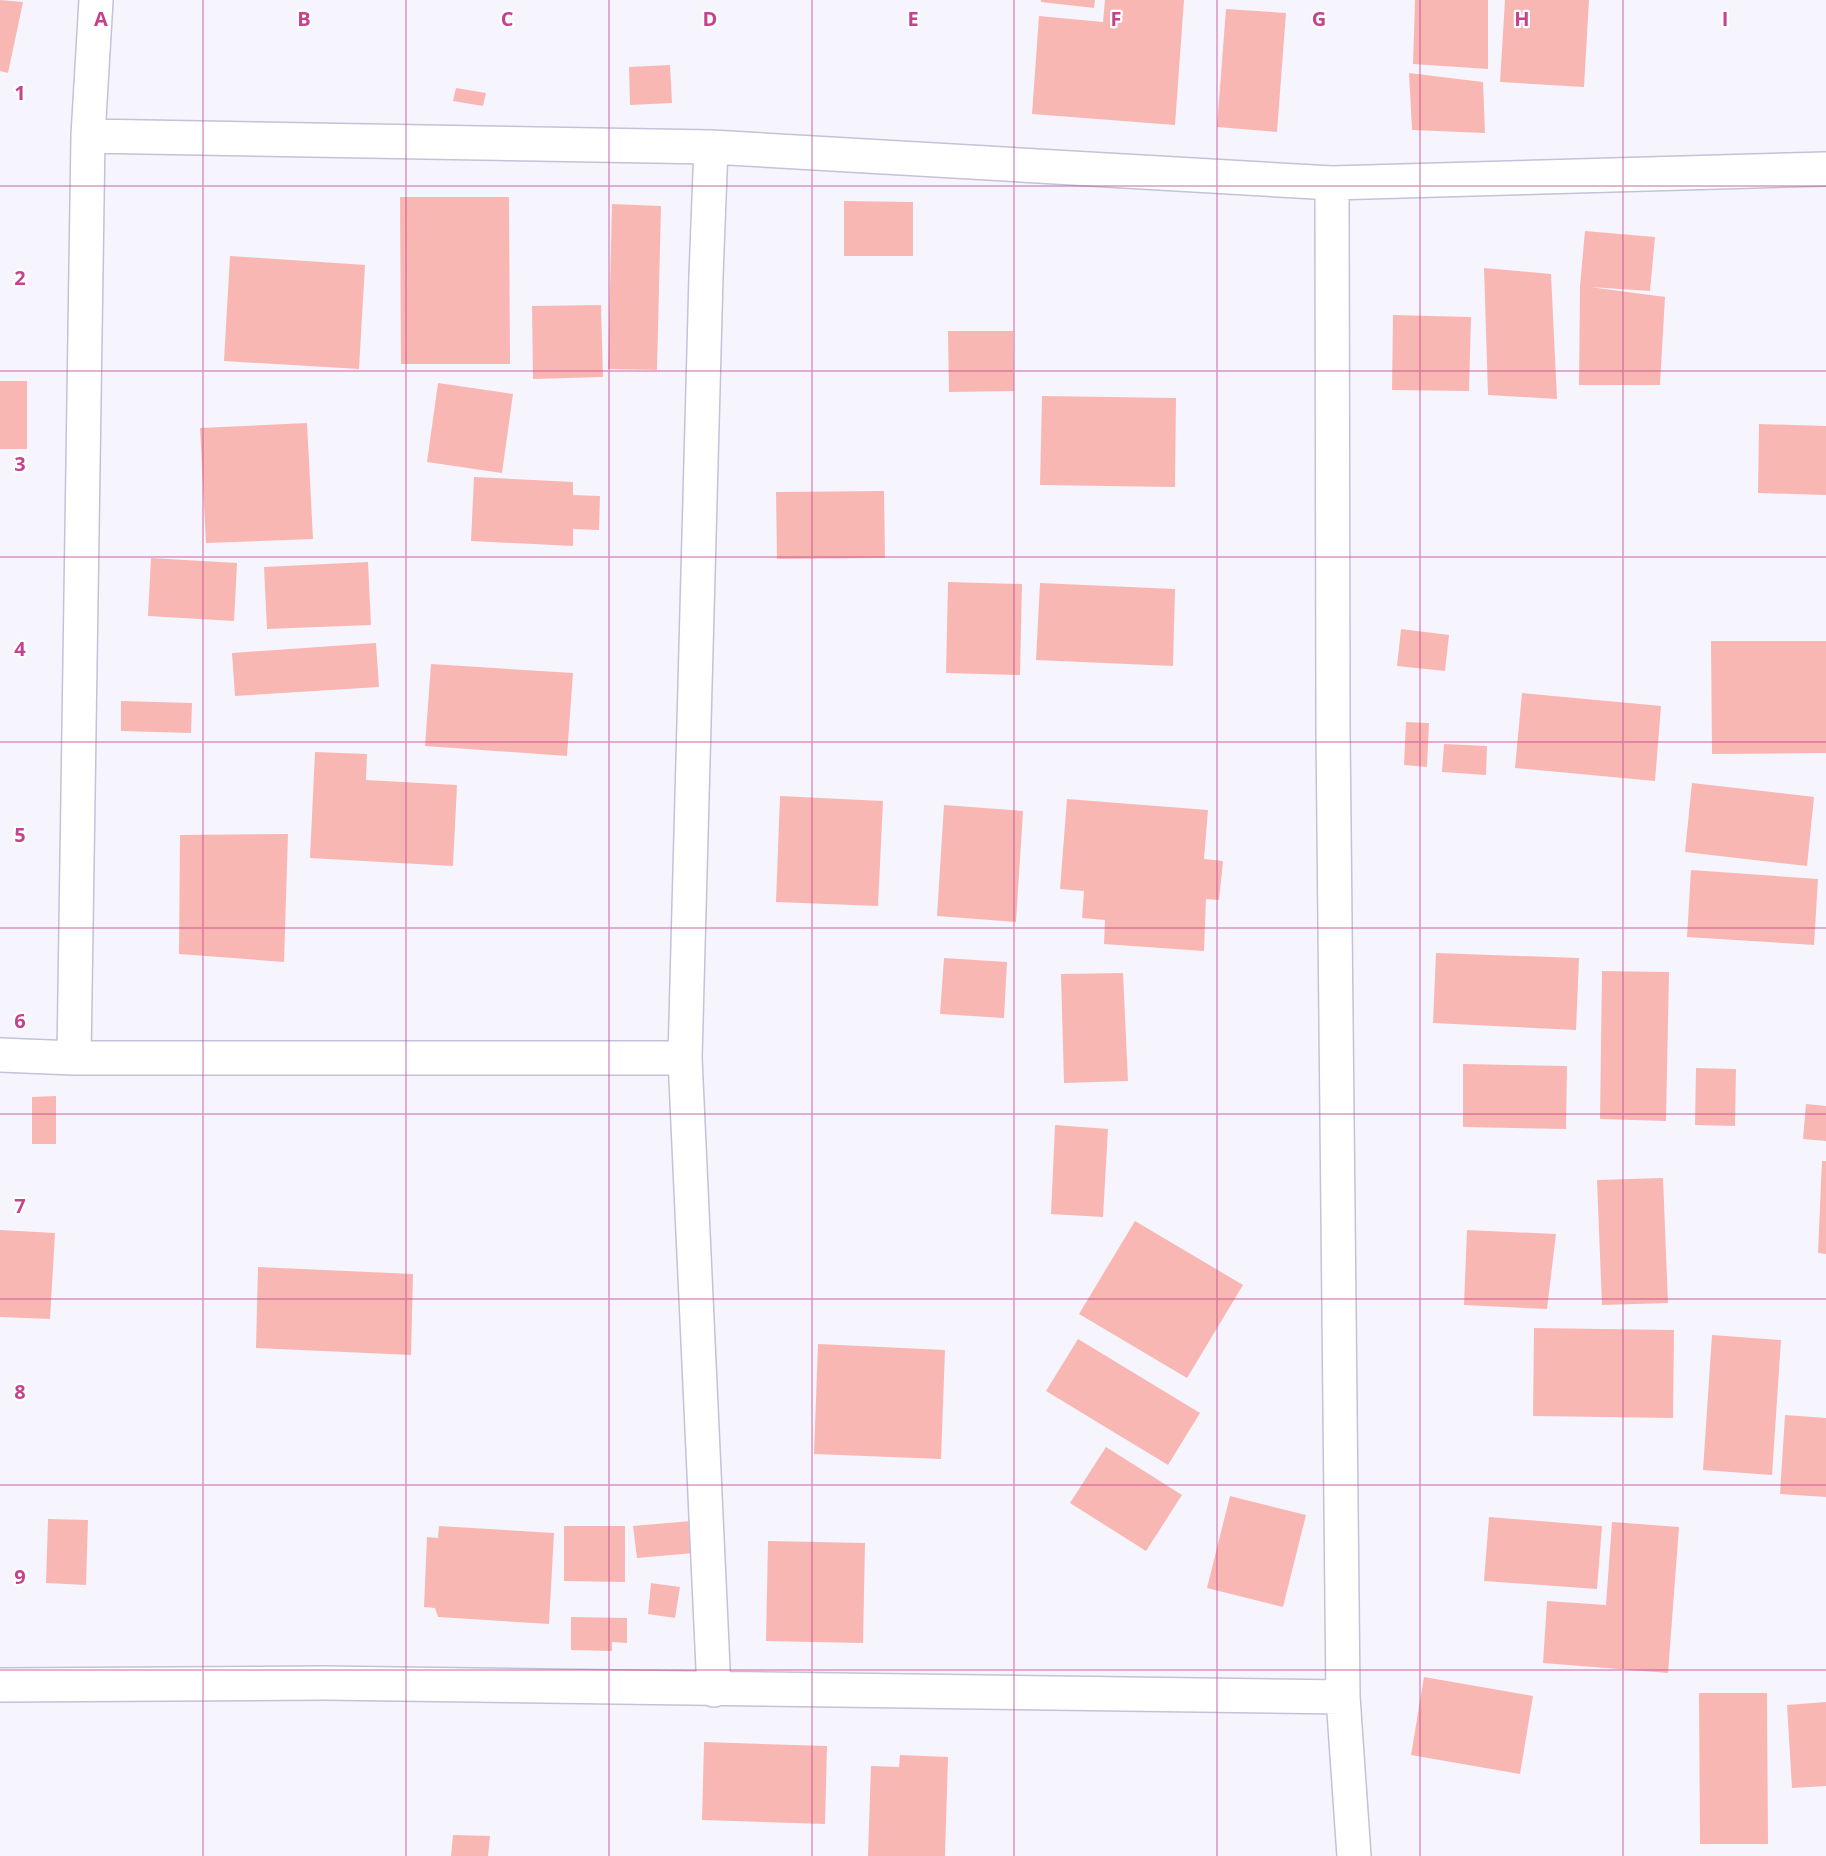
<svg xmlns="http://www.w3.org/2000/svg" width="1826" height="1856" font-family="'Open Sans',sans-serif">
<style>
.building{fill:#f9b7b4}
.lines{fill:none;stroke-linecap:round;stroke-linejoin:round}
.street-casing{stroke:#c5c1d7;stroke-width:36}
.street{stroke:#fff;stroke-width:33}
.grid{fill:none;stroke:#c5438c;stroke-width:1.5;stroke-opacity:0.55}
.grid-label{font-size:20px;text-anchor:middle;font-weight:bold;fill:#c5438c;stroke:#fff;stroke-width:4.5;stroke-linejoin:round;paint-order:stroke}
</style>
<rect width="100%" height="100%" fill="#f6f5fe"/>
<path class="building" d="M0,0L23,2L8,73L0,71Z
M1041,0H1095L1094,8L1041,2Z
M1105,0H1184L1175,125L1032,114L1039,16L1103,22Z
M1415,0H1488V69L1413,64Z
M1505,0H1589L1584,87L1500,82Z
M1226,9L1286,13L1277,132L1217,127Z
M670,65L672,103L630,105L629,67Z
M1409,73L1483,82L1485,133L1412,130Z
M456,88L486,93L483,106L453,101Z
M400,197H509L510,364H401Z
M844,201L913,202V256H844Z
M612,204L661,206L657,370L608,369Z
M1585,231L1655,237L1650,291L1590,287L1665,297L1660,385H1579L1580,286Z
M230,256L365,265L359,369L224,361Z
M1484,268L1551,274L1557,399L1488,395Z
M601,305L603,377L533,379L532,306Z
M1393,315L1471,317L1469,391L1392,390Z
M948,331H1013L1014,391L949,392Z
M0,381H27V449H0Z
M438,383L513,394L502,473L427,462Z
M1042,396L1176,398L1175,487L1040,485Z
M307,423L313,539L206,543L200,428Z
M1759,424L1826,426V495L1758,493Z
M474,477L573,482V495L600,496L599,530L573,529V546L471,541Z
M884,491L885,558L777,559L776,492Z
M151,558L237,563L234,621L148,616Z
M368,562L371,625L267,629L264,567Z
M948,582L1022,584L1020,675L946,673Z
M1040,583L1175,589L1173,666L1036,660Z
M1401,629L1449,635L1445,671L1397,666Z
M1711,641H1826V753L1712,754Z
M376,643L379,687L235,696L232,653Z
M431,664L573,673L567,756L425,746Z
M1522,693L1661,706L1655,781L1515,768Z
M121,701L192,703L191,733L121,731Z
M1406,722L1429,723L1427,767L1404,765Z
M1444,744L1487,746L1486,775L1442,772Z
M315,752L367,754L366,780L457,785L453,866L310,858Z
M1692,783L1814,797L1807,866L1685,852Z
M780,796L883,801L878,906L776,902Z
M1067,799L1208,810L1204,859L1223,861L1219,900L1206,899L1204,951L1104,944L1105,920L1082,918L1084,891L1060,889Z
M944,805L1023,811L1016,922L937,916Z
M288,834L284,962L179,954L180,835Z
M1691,870L1818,879L1814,945L1687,937Z
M1436,953L1579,958L1576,1030L1433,1023Z
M944,958L1007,962L1004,1018L940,1014Z
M1602,971L1669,972L1666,1121L1600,1119Z
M1123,973L1128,1081L1064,1083L1061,974Z
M1463,1064L1567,1066L1566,1129L1463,1127Z
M1696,1068L1736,1069L1735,1126L1695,1125Z
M56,1096V1144H32V1097Z
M1806,1104L1826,1106V1141L1803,1139Z
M1055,1125L1108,1129L1103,1217L1051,1214Z
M1822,1161H1826V1254L1818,1253Z
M1663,1178L1668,1303L1602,1305L1597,1180Z
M1135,1221L1243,1285L1187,1378L1079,1314Z
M0,1230L55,1233L50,1319L0,1317Z
M1467,1230L1556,1234L1547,1309L1464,1305Z
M258,1267L413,1274L411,1355L256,1348Z
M1534,1328L1674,1330L1673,1418L1533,1416Z
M1712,1335L1781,1340L1772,1475L1703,1470Z
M1078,1339L1200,1413L1168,1465L1046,1391Z
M818,1344L945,1350L941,1459L814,1454Z
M1785,1415L1826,1418V1497L1780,1494Z
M1106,1447L1182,1495L1146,1551L1070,1503Z
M1230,1496L1306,1515L1283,1607L1207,1588Z
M1489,1517L1602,1526L1597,1589L1484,1581Z
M48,1519L88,1520L86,1585L46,1583Z
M691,1521L694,1553L637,1558L633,1526Z
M1612,1522L1679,1527L1668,1673L1543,1663L1547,1601L1606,1605Z
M439,1526L554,1533L549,1624L438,1617L435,1608L424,1607L427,1537L438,1538Z
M564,1526H625V1582L564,1581Z
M768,1541L865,1543L863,1643L766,1641Z
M651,1583L680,1587L675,1618L648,1614Z
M571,1617L627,1618V1643L612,1642V1651L571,1650Z
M1424,1677L1533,1696L1520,1774L1411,1755Z
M1699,1693H1767L1768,1844H1700Z
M1826,1702V1786L1792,1788L1787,1705Z
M704,1742L827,1746L825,1824L702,1820Z
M900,1755L948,1757L945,1856H868L871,1766L899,1767Z
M453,1835L490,1836L488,1856H451Z"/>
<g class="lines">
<g class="street-casing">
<path id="street" d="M96,0L88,136L711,147L1332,183L1826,169
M1332,183L1333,730L1343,1697L1354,1856
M0,1055L74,1058H685L706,276L711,147
M74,1058L88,136
M685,1058L714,1690
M0,1685L324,1683L1343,1697"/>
</g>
<use href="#street" class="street"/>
</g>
<path class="grid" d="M203,0V1856M406,0V1856M609,0V1856M812,0V1856M1014,0V1856M1217,0V1856M1420,0V1856M1623,0V1856M0,186H1826M0,371H1826M0,557H1826M0,742H1826M0,928H1826M0,1114H1826M0,1299H1826M0,1485H1826M0,1670H1826"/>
<g class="grid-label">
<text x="101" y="26">A</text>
<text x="304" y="26">B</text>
<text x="507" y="26">C</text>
<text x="710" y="26">D</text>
<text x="913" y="26">E</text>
<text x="1116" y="26">F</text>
<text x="1319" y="26">G</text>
<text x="1522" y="26">H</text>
<text x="1725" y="26">I</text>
<text x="20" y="100">1</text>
<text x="20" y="285">2</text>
<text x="20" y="471">3</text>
<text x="20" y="656">4</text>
<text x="20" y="842">5</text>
<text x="20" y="1028">6</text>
<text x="20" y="1213">7</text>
<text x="20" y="1399">8</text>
<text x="20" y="1584">9</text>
</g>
</svg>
